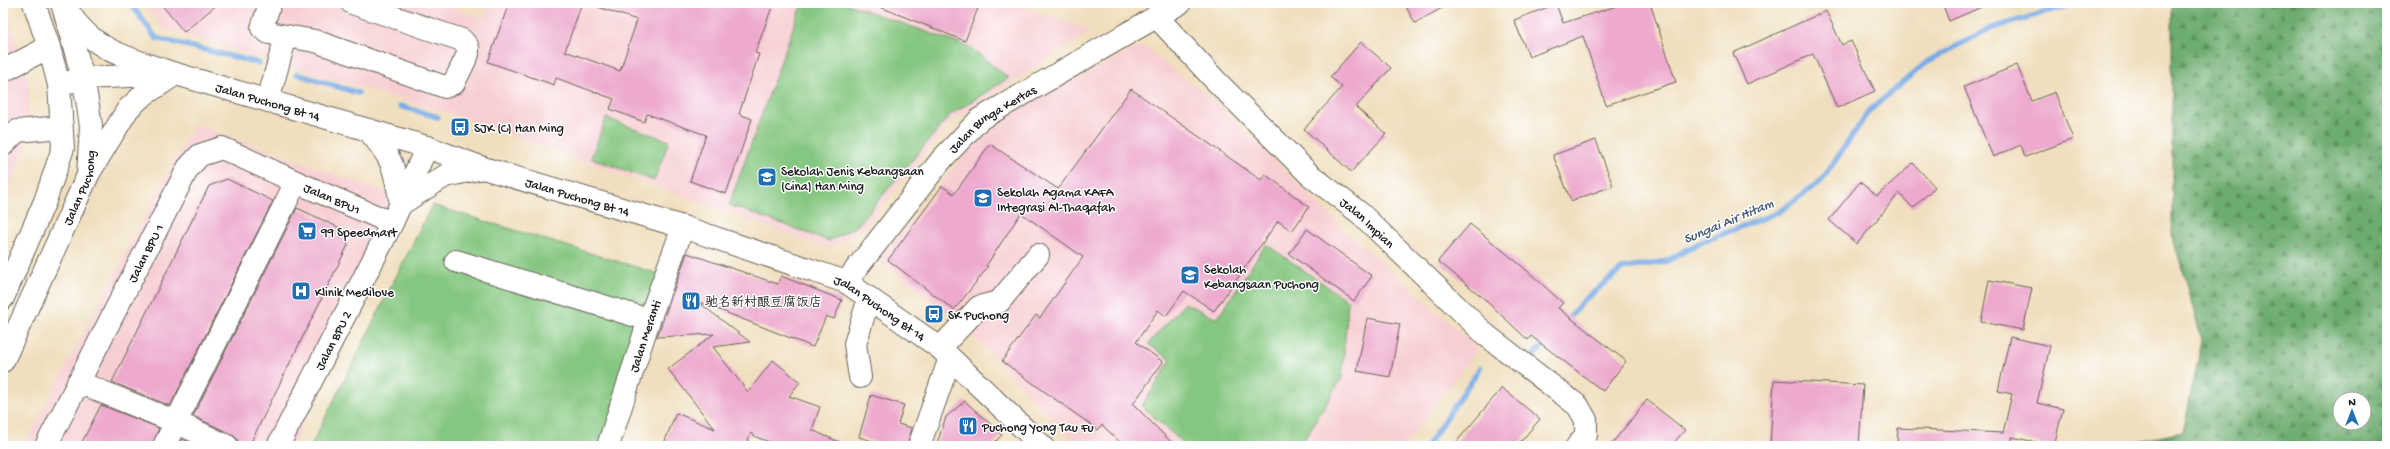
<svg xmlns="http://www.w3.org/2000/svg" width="2390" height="449" font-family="'Gochi Hand','LXGW WenKai TC',sans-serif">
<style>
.built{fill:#f7cfd3}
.grass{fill:#85c780;stroke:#50724e}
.forest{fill:url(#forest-firs);stroke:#446445;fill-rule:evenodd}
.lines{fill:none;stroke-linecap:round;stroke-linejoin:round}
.stream{stroke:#79abe5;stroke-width:5.5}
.building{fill:#eda9ce}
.minor-casing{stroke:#666055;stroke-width:24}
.major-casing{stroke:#666055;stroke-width:24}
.minor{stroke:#fff;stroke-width:22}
.major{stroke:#fff;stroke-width:22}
.labels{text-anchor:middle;stroke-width:3;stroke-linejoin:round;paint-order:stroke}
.street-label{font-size:13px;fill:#1c1c1c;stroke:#fff}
.poi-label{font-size:13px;fill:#1c1c1c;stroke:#fff;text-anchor:start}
.water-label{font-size:14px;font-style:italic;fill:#465c76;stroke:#fff}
</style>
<defs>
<pattern id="forest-firs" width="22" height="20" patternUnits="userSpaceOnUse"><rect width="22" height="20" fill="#6cac6e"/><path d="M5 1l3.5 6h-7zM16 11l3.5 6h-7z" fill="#588b5a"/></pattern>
</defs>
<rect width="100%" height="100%" fill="#fff"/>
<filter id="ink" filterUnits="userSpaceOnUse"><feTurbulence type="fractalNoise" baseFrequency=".025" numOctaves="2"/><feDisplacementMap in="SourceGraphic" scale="8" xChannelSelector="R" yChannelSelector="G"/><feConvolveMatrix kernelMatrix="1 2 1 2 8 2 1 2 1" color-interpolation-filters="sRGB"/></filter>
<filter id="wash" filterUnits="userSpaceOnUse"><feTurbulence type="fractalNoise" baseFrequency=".012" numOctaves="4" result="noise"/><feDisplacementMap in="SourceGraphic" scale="16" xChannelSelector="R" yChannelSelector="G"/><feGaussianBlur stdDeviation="0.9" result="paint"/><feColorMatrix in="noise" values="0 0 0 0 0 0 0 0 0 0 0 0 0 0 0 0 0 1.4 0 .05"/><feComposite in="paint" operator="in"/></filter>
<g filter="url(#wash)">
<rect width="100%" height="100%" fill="#f0dfbe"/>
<path class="built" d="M3,3L29,85L28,143L3,204Z
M144,3H440L483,19L489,3H1013L1091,31L950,123L862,230L827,248L461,117L164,29Z
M1142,45L1218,104L1347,232L1478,348L1404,446H1079L955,318L879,259L978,138L1031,102Z
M194,124L410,201L293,446H24Z"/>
<path class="grass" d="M802,3H845L969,47L1009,78L950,115L858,225L829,241L729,205Z
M606,118L669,141L654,181L591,158Z
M432,205L659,274L601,446H311Z
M1266,244L1348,301L1342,378L1300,446H1186L1142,406L1171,360L1148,344L1185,303L1217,319Z"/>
<path class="forest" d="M2172,3H2387V446H2114L2183,432L2202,340L2172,234ZM2340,399H2364V423H2340Z"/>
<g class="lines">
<path class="stream" d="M130,3L156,38L259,63
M297,74L358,93
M400,106L438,117
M1565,322L1585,299L1622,269L1667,261L1697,244L1779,212L1822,180L1869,111L1928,61L1989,29L2066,6
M1531,358L1548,340
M1427,446L1480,368"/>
</g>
<g id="blocks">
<path class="building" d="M160,3H219L184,32Z
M509,3H582L565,51L620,71L637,20L595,6V3H760L772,7L755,53L759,54L739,114L752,119L726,194L690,181L706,135L647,114L644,122L610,109L614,99L556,78L554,85L488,62Z
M870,3H980L965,41Z
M1404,3H1451L1415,23Z
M1626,3H1650L1676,82L1606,105L1583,36L1529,57L1514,20L1556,4L1563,23Z
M1942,3H1991L1949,21Z
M1826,11L1842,45L1851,41L1875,91L1837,108L1813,54L1747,84L1733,53Z
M1361,42L1391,68L1356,107L1386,134L1351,172L1304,129L1342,87L1330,77Z
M2017,65L2032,101L2055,92L2073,139L2025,157L2021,145L1993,157L1964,87Z
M1131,89L1261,180L1265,174L1309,207L1292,231L1278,221L1214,311L1184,291L1166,316L1158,310L1136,342L1163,362L1133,404L1175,446H1124L1102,425L1098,430L1002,361L1036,315L1040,318L1083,257L1021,213L986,266L988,267L954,310L888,260L942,186L954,194L990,144L1058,189Z
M1596,140L1613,186L1571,201L1553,155Z
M1913,163L1935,187L1913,208L1899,193L1857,244L1829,220L1860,182L1877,196Z
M227,179L273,201L170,406L112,382L209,186Z
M297,208L344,230L348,245L249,446H239L237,439L233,435L193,416Z
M1470,224L1523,267L1563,303L1558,308L1626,361L1603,391L1531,336L1528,340L1481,296L1438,261Z
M1307,229L1372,276L1354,301L1289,254Z
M687,253L778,284L781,276L842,300L834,319L826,316L813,347L697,301L750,342L713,347L748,392L773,360L800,382L789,396L820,407L812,430L848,446H780L756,437L751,433L747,442L754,446H663L676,413L715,429L668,369L714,334L657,337Z
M1989,280L2032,288L2023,330L1981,322Z
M1367,318L1400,324L1390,377L1357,371Z
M2010,337L2050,346L2037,403L2063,409L2054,446L2012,437V446H1897L1898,428L2003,433L2012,394L1998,391Z
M1774,380L1863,385L1859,446H1770Z
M1502,388L1540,419L1523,439L1517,446H1453Z
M871,395L904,405L898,424L912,428L907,446H889L859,437Z
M1647,400L1685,430L1671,446H1610Z
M965,401L1002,435L991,446H936L946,417Z
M101,405L159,428L152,446H80Z
M182,439L198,446H178Z"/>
</g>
</g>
<g filter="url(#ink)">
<use href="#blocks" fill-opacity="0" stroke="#666055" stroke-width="1"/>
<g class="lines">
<g class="minor-casing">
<g id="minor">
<path d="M270,3L262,28L269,33L315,41L445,87L454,83L468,54V47L462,40L352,3"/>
<path id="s1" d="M1156,16L1215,80L1310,175L1361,214L1486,335L1578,406L1586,420V435L1577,446"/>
<path d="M3,71L49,47"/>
<path id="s2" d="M59,85L83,78L176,74L427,147L483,168L683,227L846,282L940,348L1042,446"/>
<path d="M268,100L286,36"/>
<path d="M368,130C394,160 394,167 401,204"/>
<path d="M3,145L17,131L61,127"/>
<path d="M401,204L445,176L483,168"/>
<path d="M456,261L649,320"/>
<path id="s3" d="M846,282L942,159L980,119L1180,3"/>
<path d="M940,348L979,307L999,302L1038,255"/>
<path d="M860,377L855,344L869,298"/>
<path d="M78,382L176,422L227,446"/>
<path id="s4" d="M46,446L188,168L200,155L222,148L296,182L392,223"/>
<path d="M164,446L296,182"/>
<path id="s5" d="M278,446L392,223L427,147"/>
<path id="s6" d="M608,446L649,320L683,227"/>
<path d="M919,446L950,358"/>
</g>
</g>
<g class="major-casing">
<g id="major">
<path d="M68,11C94,53 132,59 176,74"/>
<path d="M89,173L128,109L142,96L176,74"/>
<path d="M3,298L45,201L63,148L59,85L49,47L34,3"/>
<path id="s7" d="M3,361L88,175L91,126L88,106L83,78L62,3"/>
</g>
</g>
<use href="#minor" class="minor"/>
<use href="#major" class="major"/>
</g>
</g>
<defs>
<g id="bus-square" transform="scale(1)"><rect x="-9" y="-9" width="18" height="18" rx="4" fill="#1f6fb2" stroke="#fff"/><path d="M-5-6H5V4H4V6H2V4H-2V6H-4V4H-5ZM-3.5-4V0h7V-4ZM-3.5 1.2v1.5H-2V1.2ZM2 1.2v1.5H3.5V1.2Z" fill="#fff"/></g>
<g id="school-square" transform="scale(1)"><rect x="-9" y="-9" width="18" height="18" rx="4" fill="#1f6fb2" stroke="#fff"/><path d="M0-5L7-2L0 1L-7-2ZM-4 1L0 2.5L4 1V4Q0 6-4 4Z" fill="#fff"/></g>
<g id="supermarket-square" transform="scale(1)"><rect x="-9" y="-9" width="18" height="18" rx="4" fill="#1f6fb2" stroke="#fff"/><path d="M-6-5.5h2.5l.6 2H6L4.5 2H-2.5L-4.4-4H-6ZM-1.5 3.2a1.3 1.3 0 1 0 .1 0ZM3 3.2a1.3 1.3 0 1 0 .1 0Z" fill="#fff"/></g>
<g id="hospital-square" transform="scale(1)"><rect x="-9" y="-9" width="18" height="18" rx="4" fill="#1f6fb2" stroke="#fff"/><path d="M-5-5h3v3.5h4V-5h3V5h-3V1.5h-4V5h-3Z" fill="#fff"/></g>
<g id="restaurant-square" transform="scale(1)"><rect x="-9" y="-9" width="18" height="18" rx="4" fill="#1f6fb2" stroke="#fff"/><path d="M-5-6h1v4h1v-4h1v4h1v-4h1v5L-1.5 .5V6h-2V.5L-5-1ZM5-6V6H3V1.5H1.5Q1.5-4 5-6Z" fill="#fff"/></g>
</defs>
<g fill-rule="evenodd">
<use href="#bus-square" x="460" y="127"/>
<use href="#school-square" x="767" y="177"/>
<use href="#school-square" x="983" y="198"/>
<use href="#supermarket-square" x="307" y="231"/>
<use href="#school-square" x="1190" y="275"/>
<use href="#hospital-square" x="301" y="291"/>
<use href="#restaurant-square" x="691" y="301"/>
<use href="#bus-square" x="934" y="314"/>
<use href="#restaurant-square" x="968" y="426"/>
</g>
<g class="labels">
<g class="street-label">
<text dy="5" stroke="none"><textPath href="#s2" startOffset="214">Jalan Puchong Bt 14</textPath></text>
<text dy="5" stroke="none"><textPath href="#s3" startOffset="221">Jalan Bunga Kertas</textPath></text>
<text dy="5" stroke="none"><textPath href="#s7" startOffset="190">Jalan Puchong</textPath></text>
<text dy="5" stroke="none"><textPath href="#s2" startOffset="538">Jalan Puchong Bt 14</textPath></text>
<text dy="5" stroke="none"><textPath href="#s4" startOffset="474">Jalan BPU1</textPath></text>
<text dy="5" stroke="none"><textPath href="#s1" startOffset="296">Jalan Impian</textPath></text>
<text dy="5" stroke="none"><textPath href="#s4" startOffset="217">Jalan BPU 1</textPath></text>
<text dy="5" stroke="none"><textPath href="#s2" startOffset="862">Jalan Puchong Bt 14</textPath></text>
<text dy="5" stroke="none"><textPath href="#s6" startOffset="116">Jalan Meranti</textPath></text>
<text dy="5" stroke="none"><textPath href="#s5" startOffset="119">Jalan BPU 2</textPath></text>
</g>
<g class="poi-label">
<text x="474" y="132">SJK (C) Han Ming</text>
<text x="781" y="175">Sekolah Jenis Kebangsaan<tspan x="781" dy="15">(Cina) Han Ming</tspan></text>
<text x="997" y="196">Sekolah Agama KAFA<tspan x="997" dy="15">Integrasi Al-Thaqafah</tspan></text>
<text x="321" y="236">99 Speedmart</text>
<text x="1204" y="273">Sekolah<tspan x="1204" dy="15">Kebangsaan Puchong</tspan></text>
<text x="315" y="296">Klinik Medilove</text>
<text x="705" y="306">驰名新村酿豆腐饭店</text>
<text x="948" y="319">SK Puchong</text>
<text x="982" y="431">Puchong Yong Tau Fu</text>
</g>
<g class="water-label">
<text transform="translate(1728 220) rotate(-23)" y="5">Sungai Air Hitam</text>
</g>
</g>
<rect width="2390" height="449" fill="none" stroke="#fff" stroke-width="16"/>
<g transform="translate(2352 411)"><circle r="19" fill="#ffffff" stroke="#a4a4a4"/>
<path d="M0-3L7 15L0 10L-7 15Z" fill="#1f6fb2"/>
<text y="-6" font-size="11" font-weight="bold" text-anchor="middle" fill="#1c1c1c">N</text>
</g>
</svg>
